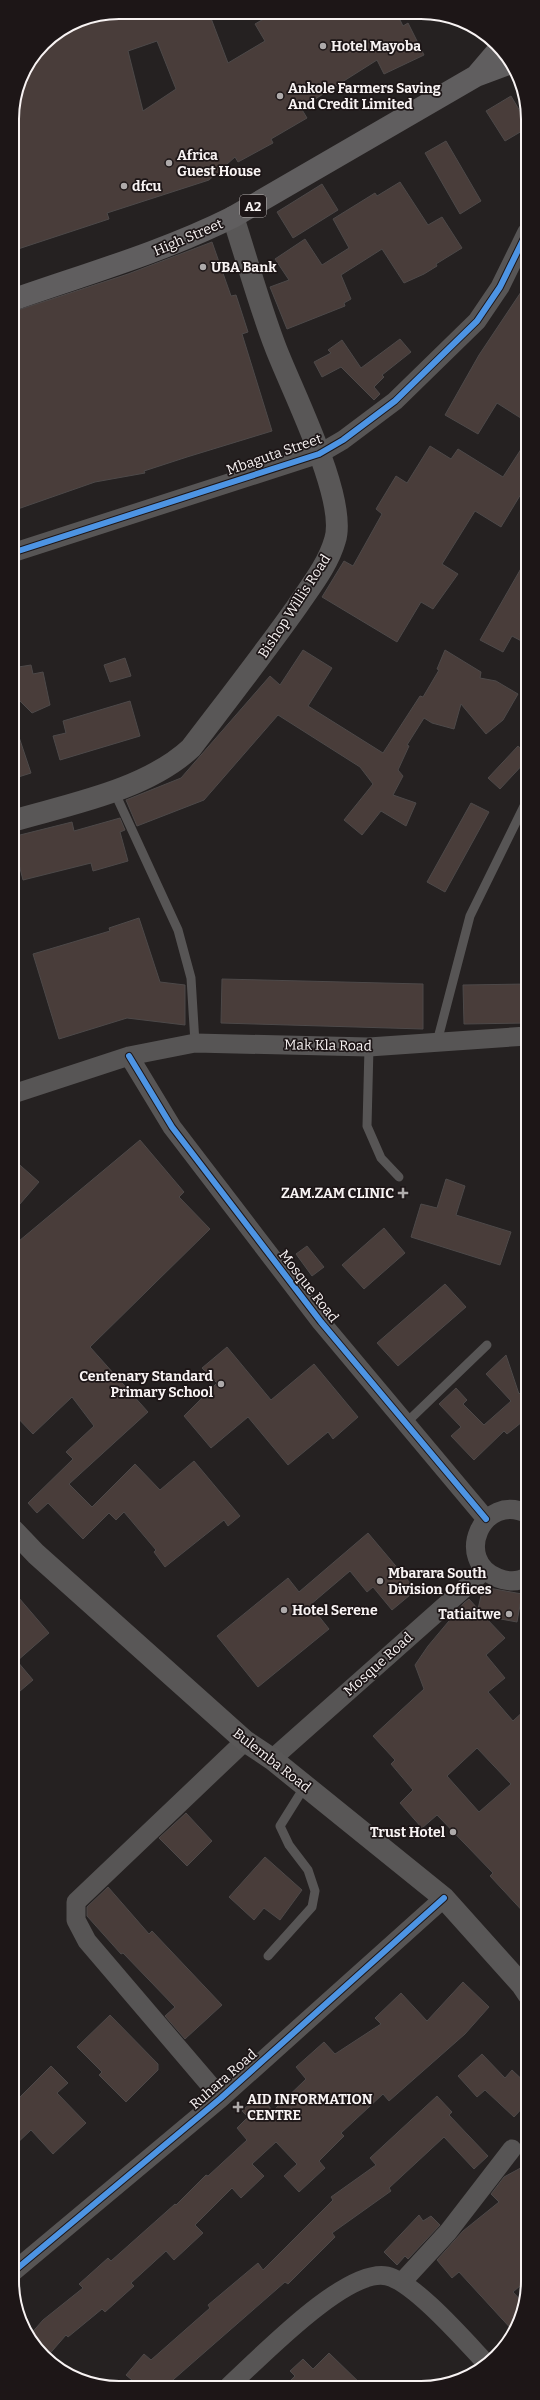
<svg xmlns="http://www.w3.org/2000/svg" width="540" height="2400" font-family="Bitter,serif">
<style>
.building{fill:#493d3a;stroke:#4d4949;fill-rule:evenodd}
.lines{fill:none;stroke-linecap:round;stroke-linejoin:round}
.service{stroke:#575555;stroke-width:9}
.minor{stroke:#575555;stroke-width:19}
.secondary{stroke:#595757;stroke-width:22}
.primary{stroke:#605e5f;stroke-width:22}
.cycleway-casing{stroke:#1d1617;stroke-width:8}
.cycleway{stroke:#4d94e3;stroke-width:6}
.poi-dot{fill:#aeaaaa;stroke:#1d1617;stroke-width:1.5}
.labels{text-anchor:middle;stroke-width:3.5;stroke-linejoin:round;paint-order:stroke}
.shield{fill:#1d1617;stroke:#b6b1b1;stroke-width:1}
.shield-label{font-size:13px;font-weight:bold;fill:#f8f3f3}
.poi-label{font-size:14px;font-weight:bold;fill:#f8f3f3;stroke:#1d1617;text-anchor:start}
.street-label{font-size:14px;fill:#f8f3f3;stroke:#1d1617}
.rim{fill:none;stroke:#f8f3f3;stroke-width:2}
</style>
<rect width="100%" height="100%" fill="#252121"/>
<path class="building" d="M119,12L209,13L228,63L265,41L255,24L274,13L397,14L403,26L408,23L424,55L384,74L377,60L301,108L307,118L271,139L273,143L238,162L235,157L209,180L107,213L109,219L12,251V113L20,78L44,43L79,20ZM157,41L176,89L143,111L128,51Z
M511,96L527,123V128L505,141L486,111Z
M446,141L481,201L460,214L425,153Z
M400,182L428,225L442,217L462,248L436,264L437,266L424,274L404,283L382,249L341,275L351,299L344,303L345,306L287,329L270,287L289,280L275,259L305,239L322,265L349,248L333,219L375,193L377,196Z
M322,184L338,210L293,238L277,212Z
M212,242L231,296L236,295L248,332L242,334L272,431L187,457L144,471L145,473L95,482L12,511V312L128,274Z
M527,283V422L497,403L478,434L445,415L479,355Z
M400,339L411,352L382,375L384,377L374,387L380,394L374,400L341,367L322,377L314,362L331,353L328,350L342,340L361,368Z
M527,440V484L501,527L475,511L442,564L458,574L433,609L421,602L397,642L322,597L344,561L353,566L382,514L376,509L396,476L407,483L430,446L451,459L458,449L503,477Z
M527,558V601L520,614L527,618V644L512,636L503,652L480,640Z
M303,650L332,668L308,706L383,753L420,696L423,697L439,670L437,669L445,650L481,672L480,678L496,681L518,694L503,720L486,734L461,704L454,729L432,723L424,718L407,745L409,746L398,770L403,776L393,795L416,803L406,826L381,811L362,835L344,820L373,784L360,767L278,715L204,800L137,826L126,800L181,778L270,676L280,685Z
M125,658L131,676L110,682L104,665Z
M31,665L33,674L43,672L50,705L32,713L12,693V668Z
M130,701L140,736L60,760L53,736L66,733L63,721Z
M15,725L31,773L12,779V726Z
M518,746L527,754V760L500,789L488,778Z
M471,803L489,812L445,892L427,882Z
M120,818L125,830L120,832L128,861L93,871L91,863L23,880L12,837L72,822L74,831Z
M139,918L160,982L185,985V1025L127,1018L59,1039L33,954L110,931L109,928Z
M222,979L423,984V1029L221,1023Z
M527,984V1023L464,1024L463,985Z
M140,1140L184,1192L179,1197L210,1229L90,1347L148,1412L69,1484L92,1507L135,1464L160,1490L194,1461L240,1516L228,1526L224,1520L165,1567L154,1552L156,1550L124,1512L116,1520L109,1513L83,1539L48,1503L37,1513L28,1503L73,1459L66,1452L94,1426L72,1397L33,1434L13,1413V1246Z
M13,1159L39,1182L13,1212Z
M446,1179L465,1186L456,1215L511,1232L500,1265L411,1237L421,1204L437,1208Z
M384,1228L405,1253L364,1289L342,1265Z
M307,1246L324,1267L312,1276L296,1254Z
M445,1284L466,1307L398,1366L377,1343Z
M227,1347L271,1400L314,1364L358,1417L333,1439L328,1432L288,1465L248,1417L211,1448L184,1416L217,1383L202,1368Z
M506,1355L519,1394L527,1386V1418L507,1434L504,1431L474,1460L451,1436L461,1427L439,1404L456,1388L467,1400L463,1404L484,1425L511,1401L486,1374Z
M368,1533L416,1590L392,1610L373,1587L367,1592L350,1571L310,1605L329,1629L258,1687L217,1636L288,1578L299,1592Z
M483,1587L522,1594L517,1622L484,1616L505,1638L486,1655L505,1678L488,1692L513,1721L528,1707V1756L520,1763L528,1769V1917L490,1876L493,1873L437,1815L422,1828L400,1803L413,1790L391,1764L395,1760L373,1736L424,1689L415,1665L428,1646L464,1603L469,1599L478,1609ZM477,1748L511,1784L479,1812L447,1776Z
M13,1591L49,1633L17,1661L33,1680L13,1697Z
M186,1813L212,1841L187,1866L159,1838Z
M265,1857L302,1890L280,1920L264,1908L254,1920L229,1897Z
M108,1887L149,1934L152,1931L222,2005L185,2039L165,2016L175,2007L123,1953L121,1954L87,1916V1907Z
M463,1982L489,2007L465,2034L389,2101L383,2094L341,2133L344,2136L319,2161L325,2168L299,2192L284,2176L297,2164L276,2142L252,2164L264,2176L241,2198L232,2188L195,2225L203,2233L174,2260L166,2251L131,2283L134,2286L105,2312L102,2309L68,2337L66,2335L46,2358L43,2356L29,2336L43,2320L83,2288L79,2284L108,2258L111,2261L175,2204L176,2205L206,2175L208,2176L247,2140L237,2128L248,2117L242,2111L259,2095L273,2111L306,2079L296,2067L324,2042L335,2054L381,2024L375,2018L401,1993L427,2021Z
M110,2015L158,2064V2070L126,2102L99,2075L102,2072L77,2047Z
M482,2054L505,2078L512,2070L528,2085V2102L514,2117L485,2090L477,2097L458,2076Z
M51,2066L68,2083L57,2093L86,2123L53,2154L31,2130L13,2147V2104Z
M437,2096L452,2112L449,2115L488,2156L474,2169L444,2137L389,2188L391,2191L332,2233L335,2237L288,2284L285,2282L166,2386H139L126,2375L144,2354L151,2360L210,2308L208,2305L258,2263L263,2270L333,2200L331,2197L376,2165L370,2158Z
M528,2164V2279L513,2292L524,2304L520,2322L514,2332L459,2272L452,2278L437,2260L463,2231L499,2202L491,2194L504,2177Z
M419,2215L423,2221L431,2216L440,2225L408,2259L405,2256L397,2265L384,2252Z
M329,2353L364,2387H284L295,2376L290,2371L303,2359L313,2369Z"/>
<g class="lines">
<path class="service" d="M114,791L178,930L191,978L195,1043
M437,1042L470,916L527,800
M369,1047L367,1126L381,1158L399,1177
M406,1423L487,1345
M268,1956L312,1907L315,1891L308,1870L289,1845L280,1826L305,1786"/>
<path class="minor" d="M12,553L319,454L343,440L395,401L477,321L500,287L527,232
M129,1056L172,1127L321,1322L486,1519
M13,1094L129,1056L195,1043L369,1047L527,1036
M528,1514C482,1491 453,1561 498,1578C508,1582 519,1582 528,1576
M272,1759L485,1570
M221,2098L87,1941L76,1920V1902L245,1741
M13,2272L221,2098L444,1898
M402,2282L448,2232L512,2149
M229,2386C259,2359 346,2267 387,2276C414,2282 466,2342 486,2363"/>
<path class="secondary" d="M12,821C70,804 146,790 191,748C226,702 262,656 296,608C310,587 328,565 335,540C348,499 291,389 275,346C259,304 247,260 233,217
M13,1530L36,1554L245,1741L272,1759L444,1898L522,1985L528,1994"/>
<path class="primary" d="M477,75L500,48
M12,300C86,274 163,252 233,217L476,76L511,63"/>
<g class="cycleway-casing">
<path id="cycleway" d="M12,553L319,454L343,440L395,401L477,321L500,287L527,232
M129,1056L172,1127L321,1322L486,1519
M13,2272L221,2098L444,1898"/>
</g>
<use href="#cycleway" class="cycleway"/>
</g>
<g class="poi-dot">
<circle cx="323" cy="46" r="4"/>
<circle cx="280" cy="96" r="4"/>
<circle cx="169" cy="163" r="4"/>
<circle cx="124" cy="186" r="4"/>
<circle cx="203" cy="267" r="4"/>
<path d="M401 1187h4v4h4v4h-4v4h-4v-4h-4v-4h4z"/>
<circle cx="221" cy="1384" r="4"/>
<circle cx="380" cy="1581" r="4"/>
<circle cx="284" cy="1610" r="4"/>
<circle cx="509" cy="1614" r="4"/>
<circle cx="453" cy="1832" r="4"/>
<path d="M236 2101h4v4h4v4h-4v4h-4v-4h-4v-4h4z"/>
</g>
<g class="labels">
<rect class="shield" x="240" y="195" width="26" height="22" rx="3"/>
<g class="shield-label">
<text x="253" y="211">A2</text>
</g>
<g class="poi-label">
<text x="331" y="51">Hotel Mayoba</text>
<text x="288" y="93">Ankole Farmers Saving<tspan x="288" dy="16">And Credit Limited</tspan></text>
<text x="177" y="160">Africa<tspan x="177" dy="16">Guest House</tspan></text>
<text x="132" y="191">dfcu</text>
<text x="211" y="272">UBA Bank</text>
<text x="394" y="1198" text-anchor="end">ZAM.ZAM CLINIC</text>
<text x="213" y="1381" text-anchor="end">Centenary Standard<tspan x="213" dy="16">Primary School</tspan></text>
<text x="388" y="1578">Mbarara South<tspan x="388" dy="16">Division Offices</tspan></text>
<text x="292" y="1615">Hotel Serene</text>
<text x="501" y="1619" text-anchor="end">Tatiaitwe</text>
<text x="445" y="1837" text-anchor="end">Trust Hotel</text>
<text x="247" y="2104">AID INFORMATION<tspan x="247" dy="16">CENTRE</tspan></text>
</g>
<g class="street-label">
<text transform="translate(188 237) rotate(-23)" y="5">High Street</text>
<text transform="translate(274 454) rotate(-19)" y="5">Mbaguta Street</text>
<text transform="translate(294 606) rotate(-57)" y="5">Bishop Willis Road</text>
<text transform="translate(328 1045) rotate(1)" y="5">Mak Kla Road</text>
<text transform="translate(309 1286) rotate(52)" y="5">Mosque Road</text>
<text transform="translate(378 1664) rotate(-42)" y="5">Mosque Road</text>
<text transform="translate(272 1760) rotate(38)" y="5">Bulemba Road</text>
<text transform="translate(223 2079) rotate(-41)" y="5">Ruhara Road</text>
</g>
</g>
<path d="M0 0H540V2400H0ZM119 19H421A100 100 0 0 1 521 119V2281A100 100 0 0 1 421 2381H119A100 100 0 0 1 19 2281V119A100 100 0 0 1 119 19Z" fill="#1d1617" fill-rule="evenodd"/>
<path class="rim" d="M119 19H421A100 100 0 0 1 521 119V2281A100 100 0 0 1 421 2381H119A100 100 0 0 1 19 2281V119A100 100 0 0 1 119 19Z"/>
</svg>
